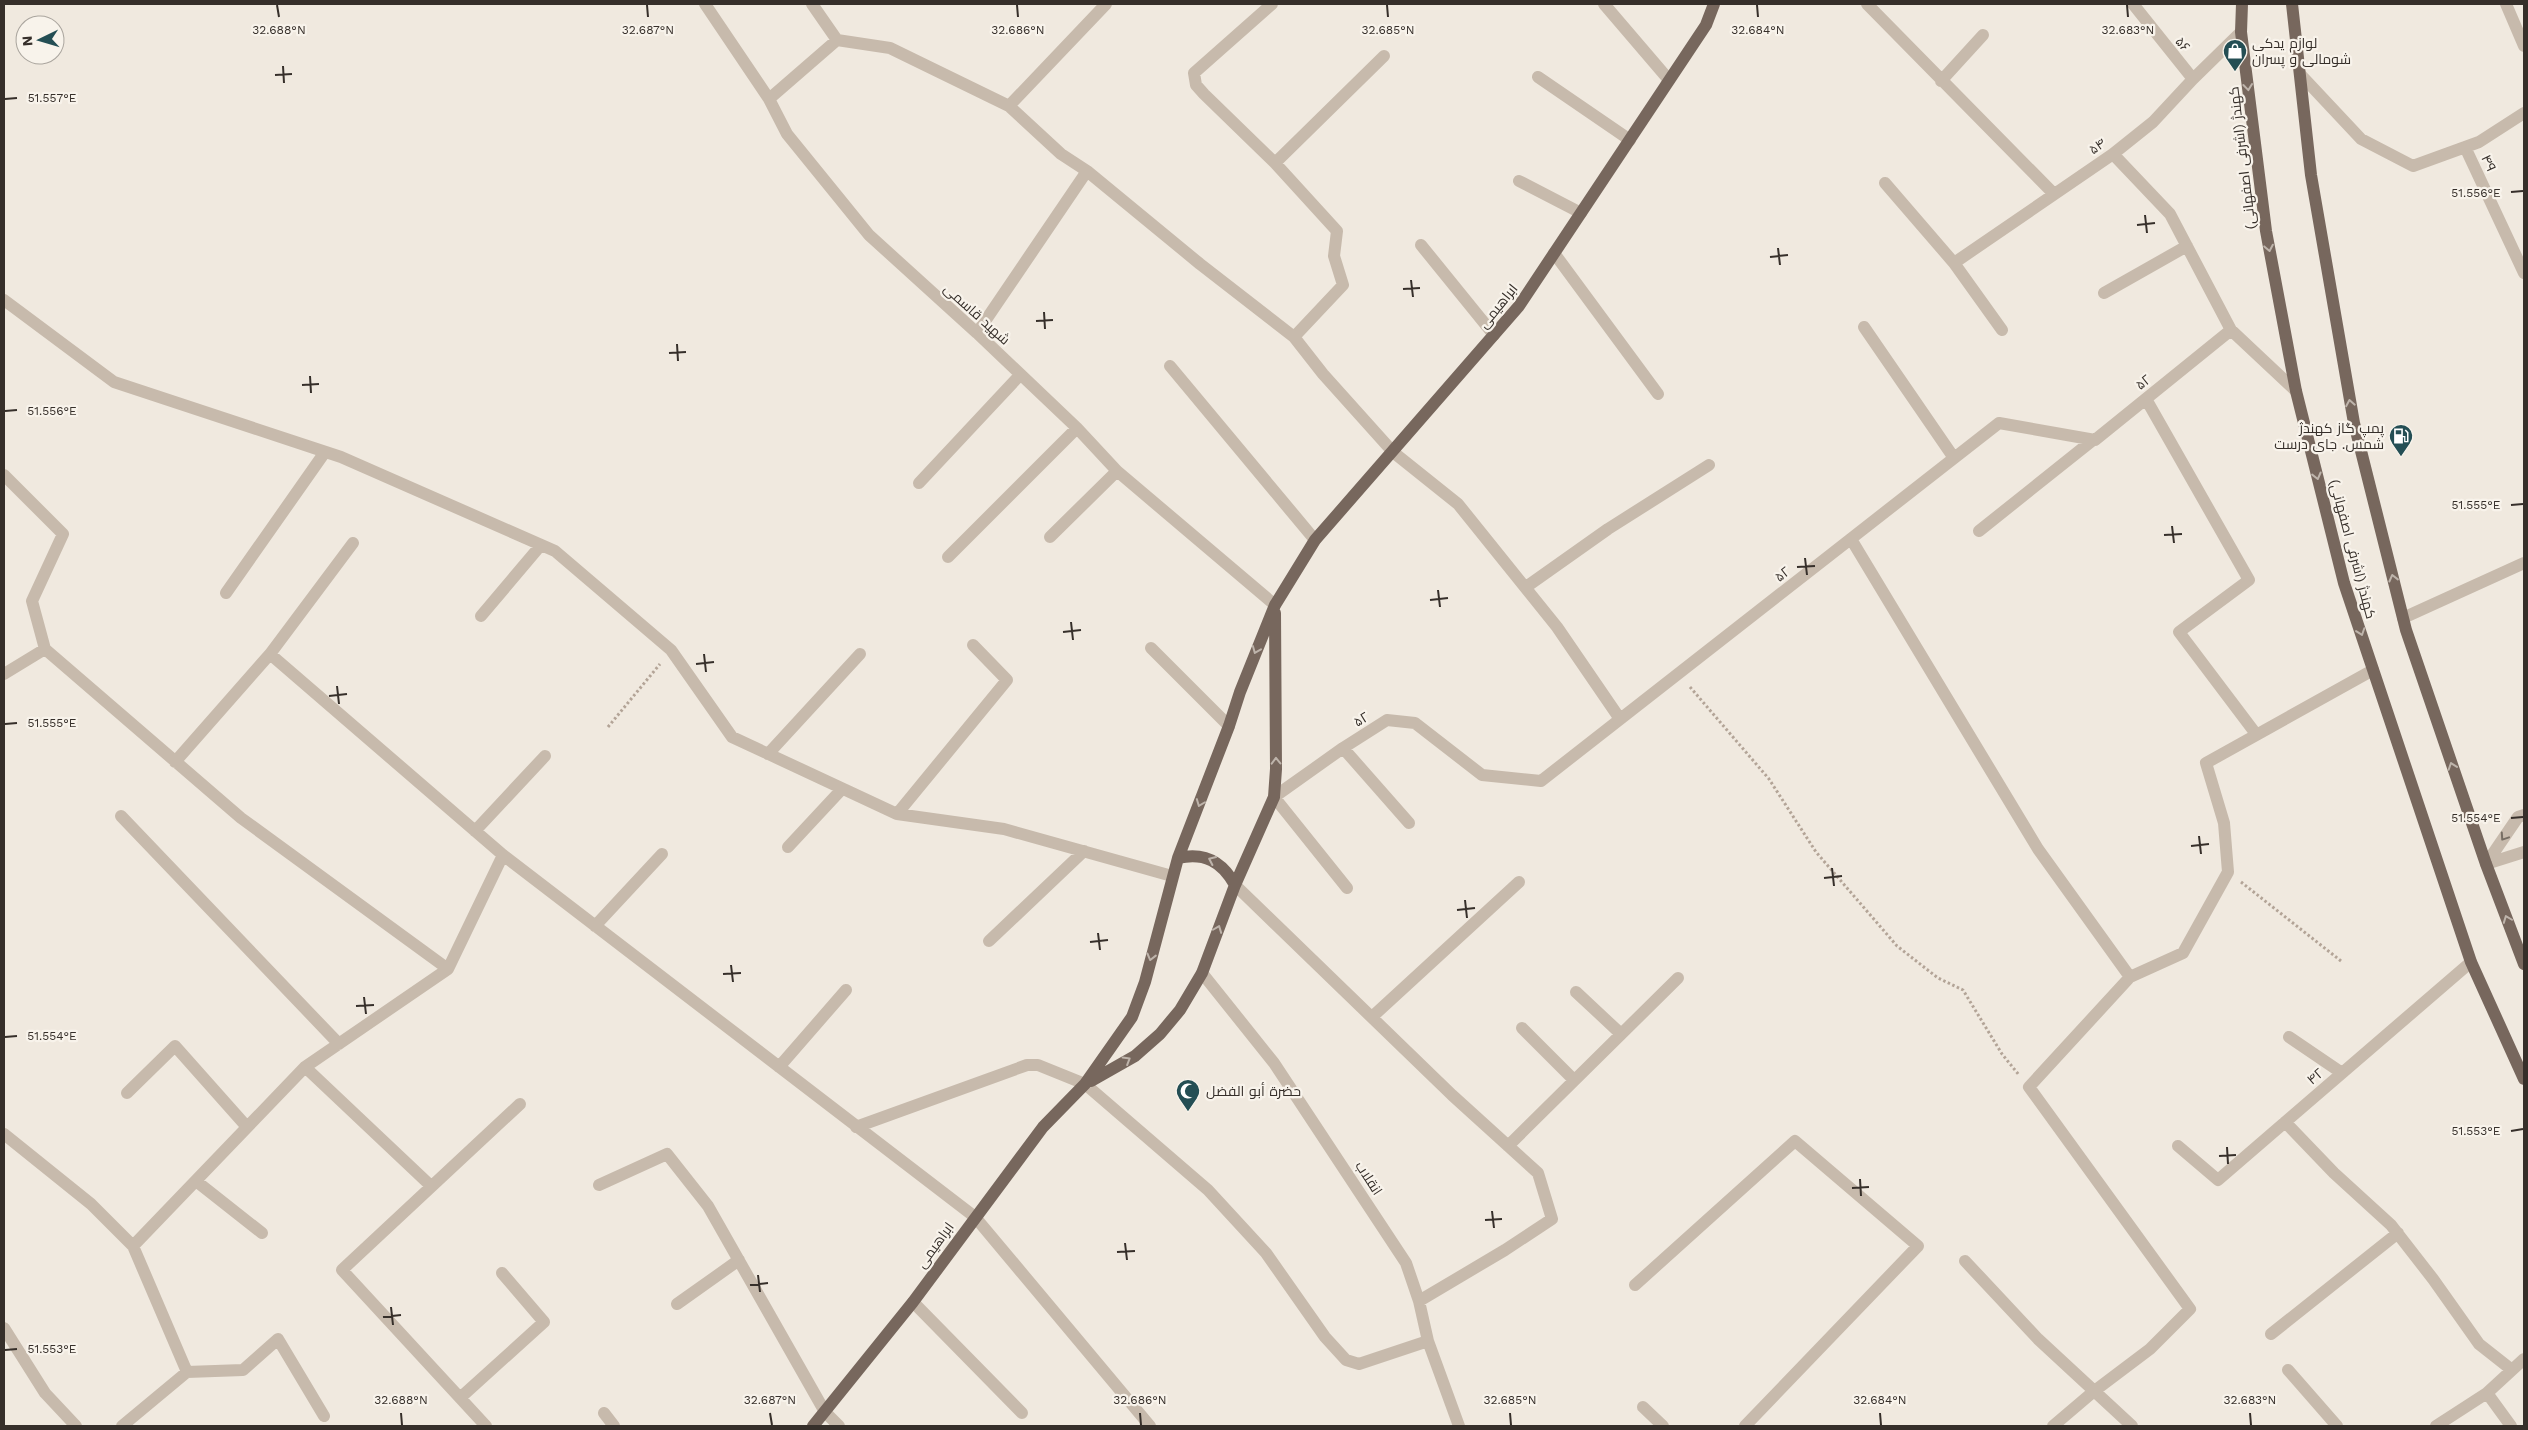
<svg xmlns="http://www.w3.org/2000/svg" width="2528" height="1430" font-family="'Work Sans',Cairo,sans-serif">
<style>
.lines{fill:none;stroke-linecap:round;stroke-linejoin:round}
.path{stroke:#b3a497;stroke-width:3;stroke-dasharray:2.5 2.5;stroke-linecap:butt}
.minor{stroke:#c7baac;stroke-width:12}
.major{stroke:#77675d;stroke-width:12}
.oneway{stroke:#beb4ab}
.oneway2{stroke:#776e64}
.ticks{fill:none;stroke:#362f2a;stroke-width:2}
.labels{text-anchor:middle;stroke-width:4.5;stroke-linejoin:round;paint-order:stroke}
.poi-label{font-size:14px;fill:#362f2a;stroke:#f8f3eb;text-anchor:start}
.street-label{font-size:14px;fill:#362f2a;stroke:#f8f3eb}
.ticks-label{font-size:12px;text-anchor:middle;fill:#362f2a;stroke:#f8f3eb;stroke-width:4.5;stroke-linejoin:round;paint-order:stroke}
</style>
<rect width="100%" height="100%" fill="#f0e9df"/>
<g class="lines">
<path class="path" d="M1690,687L1769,779L1816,852L1897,946L1938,978L1963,990L2002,1054L2019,1075
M608,727L660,664
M2241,882L2341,961"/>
<path class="minor" d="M705,4L769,99L787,134L869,235L977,333L1077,428L1117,471L1275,605
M812,4L837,40
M1272,4L1194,73L1196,85L1204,94L1275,163L1337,231L1334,256L1343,285L1294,337
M1604,4L1669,80
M1867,4L2054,194
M2133,4L2193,79
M2506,4L2524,46
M2300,74L2361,139L2413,166L2479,142L2524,113
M1538,77L1630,140
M1941,81L1983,35
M769,99L837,40L890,48L1009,106L1061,154L1087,171L1200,264L1294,337L1323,374L1393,452L1458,504L1557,627L1620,719
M1009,106L1106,4
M2465,147L2524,273
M2113,154L2170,214L2231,330
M1275,163L1384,56
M1519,181L1581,213
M1885,183L1954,263L2002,330
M1421,245L1494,335
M1554,253L1658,394
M1954,263L2113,154L2153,122L2193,79L2241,32
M2104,293L2187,246
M4,300L114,382L341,457L555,551L671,650L732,737L897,814L1004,829L1172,876
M1864,327L1954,458
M977,333L1087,171
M1170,366L1315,540
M2146,399L2249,580L2179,632L2256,734
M4,475L63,534L32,601L45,649L241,818L448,969
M919,483L1020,375
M1979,531L2093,440
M1050,537L1117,471
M1851,539L2038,849L2130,977
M948,557L1077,428
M1526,587L1608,529L1709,465
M226,593L325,452
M481,616L541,545
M2403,618L2524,563
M1151,648L1229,726
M270,654L503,855L975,1217L1150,1426
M4,674L45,649
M1343,748L1409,823
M768,754L860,654
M175,762L270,654L353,543
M897,814L1007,680L973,645
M121,816L339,1044
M475,831L545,756
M788,847L842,789
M2486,864L2518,817L2524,815
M2486,864L2524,852
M1235,885L1452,1095L1538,1173L1552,1219L1505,1250L1419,1301
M1347,888L1274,797L1343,748L1387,720L1415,723L1482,775L1541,781L1999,423L2095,440L2231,330L2296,391
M595,926L662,854
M989,941L1084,851
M1202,973L1274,1063L1406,1263L1419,1301L1428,1341L1459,1426
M1576,992L1621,1034
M1372,1017L1519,882
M1522,1028L1574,1080
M2289,1037L2342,1073
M305,1067L431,1186
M779,1067L846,990
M127,1093L175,1046L247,1127
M2285,1122L2334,1173L2391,1225L2433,1279L2479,1344L2512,1370
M856,1127L1027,1065H1038L1085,1084L1208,1190L1266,1253L1325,1337L1346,1360L1359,1364L1428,1341
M4,1134L91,1204L133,1246L187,1372L122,1426
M1508,1146L1678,978
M2178,1146L2218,1180L2471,962
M196,1181L262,1233
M599,1185L667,1154L708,1206L825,1412L839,1426
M133,1246L305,1067L448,969L503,855
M1965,1261L2038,1339L2132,1426
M1635,1285L1795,1141L1918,1246L1745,1426
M913,1302L1022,1413
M677,1304L739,1260
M4,1328L45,1393L76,1426
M2271,1334L2398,1233
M2288,1370L2337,1426
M187,1372L243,1370L278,1339L324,1416
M460,1398L544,1322L502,1273
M1643,1407L1663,1426
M604,1413L614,1426
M486,1426L342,1270L520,1104
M2053,1426L2093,1392L2150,1349L2190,1309L2029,1087L2130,977L2183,953L2228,872L2224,823L2206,763L2373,670
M2436,1426L2487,1393
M2511,1426L2487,1393L2524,1359"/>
<path class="major" d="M2242,4L2241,32L2266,231L2296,391L2344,583L2471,962L2524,1079
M2292,4L2311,175L2354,423L2406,630L2486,864L2524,964
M1178,858C1204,852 1222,861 1235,885
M1091,1081L1135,1056L1160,1034L1180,1010L1202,973L1235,885L1274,797L1276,769L1275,613
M813,1426L913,1302L1043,1127L1085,1084L1132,1017L1145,982L1178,858L1229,726L1240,692L1275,605L1315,540L1519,306L1706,25L1714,4"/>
</g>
<defs><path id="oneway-chevron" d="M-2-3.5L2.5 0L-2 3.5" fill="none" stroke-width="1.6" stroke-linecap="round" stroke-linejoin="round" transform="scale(1.25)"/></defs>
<g class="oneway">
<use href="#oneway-chevron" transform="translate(2248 87) rotate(83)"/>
<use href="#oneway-chevron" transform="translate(2269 248) rotate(79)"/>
<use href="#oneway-chevron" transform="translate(2350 403) rotate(-100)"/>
<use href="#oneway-chevron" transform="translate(2317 476) rotate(76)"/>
<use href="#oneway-chevron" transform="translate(2393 578) rotate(-104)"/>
<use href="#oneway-chevron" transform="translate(2361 632) rotate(71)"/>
<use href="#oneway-chevron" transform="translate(1256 650) rotate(112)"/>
<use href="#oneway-chevron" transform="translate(1276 761) rotate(-91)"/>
<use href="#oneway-chevron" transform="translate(2452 766) rotate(-109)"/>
<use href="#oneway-chevron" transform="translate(1200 803) rotate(111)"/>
<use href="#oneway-chevron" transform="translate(1212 860) rotate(-155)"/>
<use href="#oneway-chevron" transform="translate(2507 919) rotate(-111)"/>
<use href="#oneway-chevron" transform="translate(1218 929) rotate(-69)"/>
<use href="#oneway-chevron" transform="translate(1151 957) rotate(104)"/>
<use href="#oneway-chevron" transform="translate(1127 1060) rotate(-31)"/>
</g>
<use class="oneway2" href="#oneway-chevron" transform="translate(2504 837) rotate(124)"/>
<path class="ticks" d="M277,5L279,17M647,5L648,17M1017,5L1018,17M1387,5L1388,17M1757,5L1758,17M2127,5L2128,17M283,66L284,83M275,75L292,74M5,99L17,98M2511,192L2523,191M2145,215L2147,233M2137,225L2155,223M1778,248L1780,265M1770,257L1788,255M1411,280L1413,297M1403,289L1420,288M1044,312L1045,329M1036,321L1053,320M677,344L678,361M669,353L686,352M310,376L311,393M302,385L319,384M5,411L17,410M2511,505L2523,504M2172,526L2174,543M2164,535L2182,534M1805,558L1807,575M1797,567L1815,566M1438,590L1440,607M1430,600L1448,598M1071,622L1073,640M1063,632L1081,630M704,654L706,672M696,664L714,662M337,686L339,704M329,696L347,694M5,724L17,723M2511,818L2523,817M2199,836L2201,854M2191,846L2209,844M1832,868L1834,886M1824,878L1842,876M1465,900L1467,918M1457,910L1475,908M1098,933L1100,950M1090,942L1108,940M731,965L733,982M723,974L741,973M364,997L366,1014M356,1006L374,1005M5,1037L17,1036M2511,1131L2523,1129M2227,1147L2228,1164M2219,1156L2236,1155M1860,1179L1861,1196M1852,1188L1869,1187M1492,1211L1494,1228M1485,1220L1502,1219M1125,1243L1127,1260M1117,1252L1135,1251M758,1275L760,1292M750,1285L768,1283M391,1307L393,1325M383,1317L401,1315M5,1350L17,1349M401,1413L402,1425M770,1413L772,1425M1140,1413L1141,1425M1510,1413L1511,1425M1880,1413L1881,1425M2250,1413L2251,1425"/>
<defs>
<g id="shop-pin" transform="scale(1.25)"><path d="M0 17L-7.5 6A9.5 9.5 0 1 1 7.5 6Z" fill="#244e54" stroke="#f8f3eb"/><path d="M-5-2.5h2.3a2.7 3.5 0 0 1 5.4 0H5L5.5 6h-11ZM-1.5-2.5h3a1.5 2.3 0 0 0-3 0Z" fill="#fff"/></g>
<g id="fuel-pin" transform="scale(1.25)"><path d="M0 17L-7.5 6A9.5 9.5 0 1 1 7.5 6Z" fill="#244e54" stroke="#f8f3eb"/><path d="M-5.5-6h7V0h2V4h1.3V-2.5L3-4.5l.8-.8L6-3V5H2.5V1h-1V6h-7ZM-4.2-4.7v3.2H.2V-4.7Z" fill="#fff"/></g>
<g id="mosque-pin" transform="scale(1.25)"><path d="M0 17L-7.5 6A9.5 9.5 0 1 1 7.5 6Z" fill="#244e54" stroke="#f8f3eb"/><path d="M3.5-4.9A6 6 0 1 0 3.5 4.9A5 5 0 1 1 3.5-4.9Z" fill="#fff"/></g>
</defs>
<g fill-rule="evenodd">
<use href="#shop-pin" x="2235" y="51"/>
<use href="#fuel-pin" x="2401" y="436"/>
<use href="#mosque-pin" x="1188" y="1091"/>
</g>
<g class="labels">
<g class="poi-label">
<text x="2252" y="48">لوازم یدکی<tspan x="2252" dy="16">شومالی و پسران</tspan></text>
<text x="2384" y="433" text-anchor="end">پمپ گاز کهندژ<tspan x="2384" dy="16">شمس. جای درست</tspan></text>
<text x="1206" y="1096">حضرة أبو الفضل</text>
</g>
<g class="street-label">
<text transform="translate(2183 44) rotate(50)" y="5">۵۶</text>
<text transform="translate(2097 146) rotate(-35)" y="5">۵۴</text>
<text transform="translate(2242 158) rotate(-97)" y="5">کهندژ (اشرفی اصفهانی)</text>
<text transform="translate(2489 163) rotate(65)" y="5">۴۹</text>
<text transform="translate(1498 306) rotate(-51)" y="5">ابراهیمی</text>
<text transform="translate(977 314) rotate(42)" y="5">شهید قاسمی</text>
<text transform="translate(2143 382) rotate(-39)" y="5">۵۲</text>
<text transform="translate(2353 549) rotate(75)" y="5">کهندژ (اشرفی اصفهانی)</text>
<text transform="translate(1782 574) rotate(-38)" y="5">۵۲</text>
<text transform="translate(1361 719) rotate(-32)" y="5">۵۲</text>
<text transform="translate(2315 1076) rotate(-41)" y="5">۴۲</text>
<text transform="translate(1369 1178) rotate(57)" y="5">انقلاب</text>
<text transform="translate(935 1245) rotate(-54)" y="5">ابراهیمی</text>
</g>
</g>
<g class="ticks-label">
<text x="279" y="34">32.688°N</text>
<text x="648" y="34">32.687°N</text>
<text x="1018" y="34">32.686°N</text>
<text x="1388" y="34">32.685°N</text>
<text x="1758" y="34">32.684°N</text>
<text x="2128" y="34">32.683°N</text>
<text x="52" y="102">51.557°E</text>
<text x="2476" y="197">51.556°E</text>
<text x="52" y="415">51.556°E</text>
<text x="2476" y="509">51.555°E</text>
<text x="52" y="727">51.555°E</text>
<text x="2476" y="822">51.554°E</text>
<text x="52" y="1040">51.554°E</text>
<text x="2476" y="1135">51.553°E</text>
<text x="52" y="1353">51.553°E</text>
<text x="401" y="1404">32.688°N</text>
<text x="770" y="1404">32.687°N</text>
<text x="1140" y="1404">32.686°N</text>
<text x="1510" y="1404">32.685°N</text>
<text x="1880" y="1404">32.684°N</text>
<text x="2250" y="1404">32.683°N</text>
</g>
<rect width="2528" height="1430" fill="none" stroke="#362f2a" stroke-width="10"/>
<g transform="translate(40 40) rotate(265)"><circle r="24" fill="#f8f3eb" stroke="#aaa59e"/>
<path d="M0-4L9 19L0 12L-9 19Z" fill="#244e54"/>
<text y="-8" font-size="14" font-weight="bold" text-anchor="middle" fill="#362f2a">N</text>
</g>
</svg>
